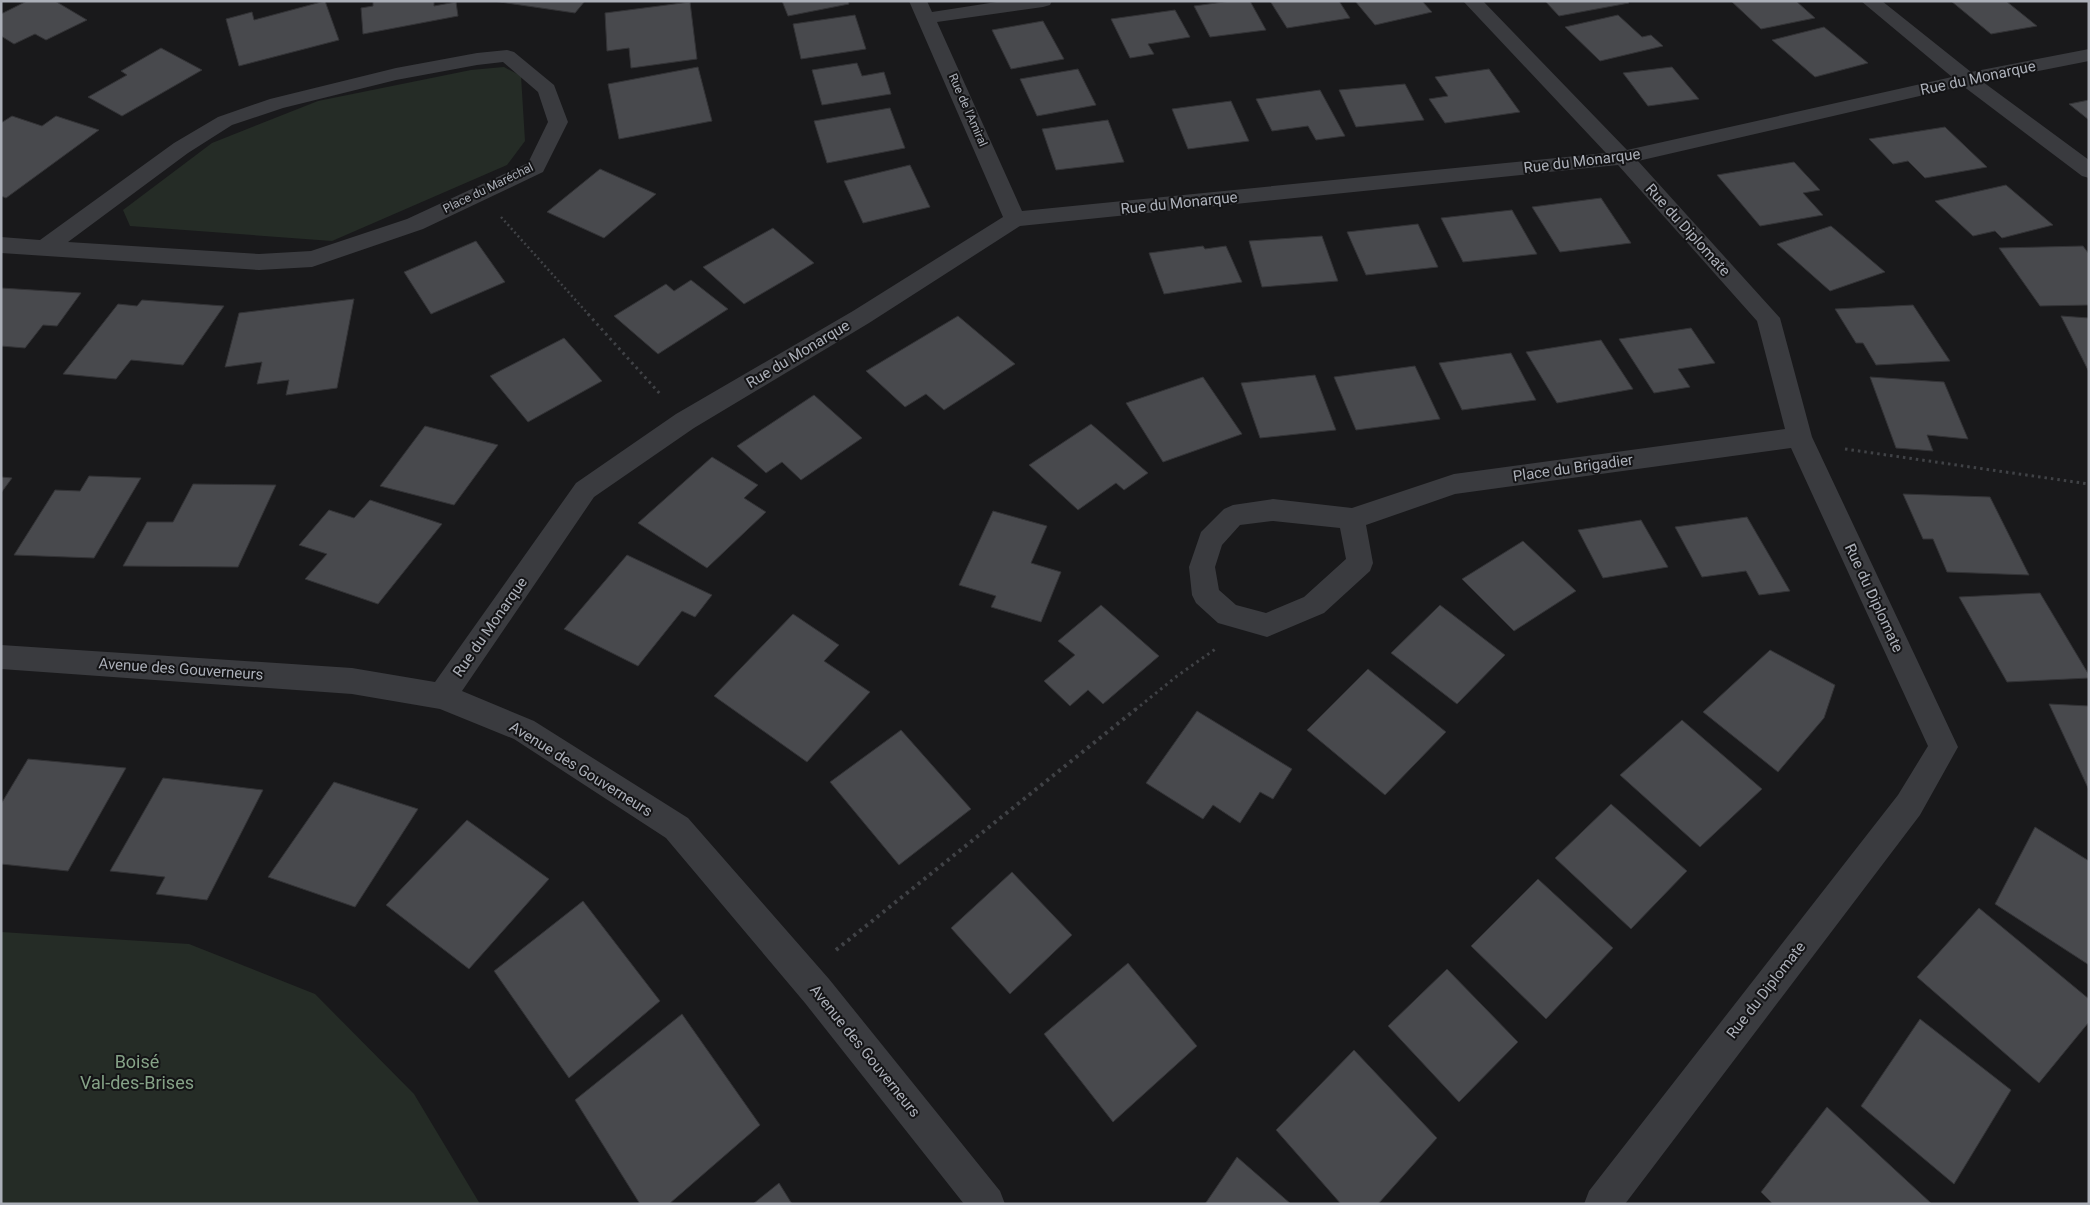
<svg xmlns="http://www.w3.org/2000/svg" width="2090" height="1205" font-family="Roboto,sans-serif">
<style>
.green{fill:#252c26}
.building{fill:#48494d;stroke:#333336}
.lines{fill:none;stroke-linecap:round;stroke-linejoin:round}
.path-far2{stroke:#404246;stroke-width:2.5;stroke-dasharray:2 3;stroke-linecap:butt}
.path-far1{stroke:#404246;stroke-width:3;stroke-dasharray:2.5 4;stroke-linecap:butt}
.path{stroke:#404246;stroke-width:4;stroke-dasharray:3 4.5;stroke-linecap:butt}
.minor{fill:#3a3b3f;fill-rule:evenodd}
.labels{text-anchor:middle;stroke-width:4;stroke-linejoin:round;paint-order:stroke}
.far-street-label{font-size:12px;fill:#acb0b9;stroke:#141416}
.street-label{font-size:15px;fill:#acb0b9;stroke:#141416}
.near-park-label{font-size:18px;fill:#85a287;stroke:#141416}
</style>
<rect width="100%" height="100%" fill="#19191b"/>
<path class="green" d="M504,67L521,76L525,141L507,165L332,241L130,226L123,210L212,143L318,101L471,70Z
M1,932L189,944L315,994L414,1094L480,1204H1Z"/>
<path class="building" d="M27,1H55L87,20L46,40L35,34L14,44L1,36V14Z
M325,1L339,40L239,66L226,19L252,12L254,20Z
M373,1H434V6L456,2L458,16L363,34L361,8L373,6Z
M493,1H585L575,13Z
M782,1H848L849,4L788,16Z
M1231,1H1250L1266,30L1210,37L1194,6Z
M1270,1H1339L1350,18L1287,28Z
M1355,1H1422L1432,12L1375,25Z
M1545,1H1627L1629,3L1559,16Z
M1731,1H1796L1815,18L1761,29Z
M1951,1H2006L2037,26L1991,34Z
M690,2L697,59L631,68L629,48L607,51L605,13Z
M1175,10L1190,37L1148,44L1154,54L1130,58L1111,19Z
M855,15L866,49L801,59L793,24Z
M1618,15L1642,37L1651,35L1663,46L1600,61L1565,27Z
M1043,21L1064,59L1011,69L992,30Z
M1824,27L1868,63L1815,77L1772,40Z
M161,48L202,70L122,116L88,97L127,75L121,71Z
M857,63L862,76L884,72L891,94L822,105L812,70Z
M698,67L712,121L619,139L608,84Z
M1672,67L1699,99L1648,106L1623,73Z
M1078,69L1096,105L1037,116L1020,79Z
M1489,69L1520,112L1445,123L1429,99L1448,96L1435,77Z
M1405,84L1424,120L1356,127L1339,90Z
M1320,90L1345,136L1316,140L1308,126L1272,131L1256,99Z
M2089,100V120L2069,104Z
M1231,101L1249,141L1188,149L1172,109Z
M890,108L905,148L827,163L814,121Z
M12,116L42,126L56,116L99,130L6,198L1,196V123Z
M1108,120L1124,162L1056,170L1042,129Z
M1945,127L1987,167L1925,178L1908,161L1893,164L1869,139Z
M1794,162L1820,190L1803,193L1823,215L1760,226L1717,175Z
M910,165L930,207L863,223L844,181Z
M600,169L656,194L604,238L547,212Z
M2006,185L2053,225L2002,238L1995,231L1973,236L1935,201Z
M1601,198L1631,243L1560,252L1532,207Z
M1512,210L1537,254L1463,262L1441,218Z
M1418,224L1438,267L1366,275L1347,232Z
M1831,226L1885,272L1830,291L1777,244Z
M773,228L814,263L744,304L703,267Z
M1322,236L1338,281L1262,287L1249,241Z
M476,241L505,282L431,314L404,272Z
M1203,246L1205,249L1226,246L1242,282L1164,294L1149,253Z
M2083,246L2089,254V305L2040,306L1999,248Z
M691,280L728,309L658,354L614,316L666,284L674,291Z
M1,288L81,293L57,326L43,325L25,348L1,346Z
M354,299L337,388L286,395L289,380L257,384L262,362L225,367L239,313Z
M142,300L224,306L183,365L131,360L116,379L63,374L118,304L137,306Z
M1913,305L1950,361L1876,365L1863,343H1856L1835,309Z
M958,316L1015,364L944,410L926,394L905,407L866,371Z
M2061,316L2089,318V372Z
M1691,328L1715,363L1678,369L1690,387L1654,393L1619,339Z
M564,338L602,381L528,422L490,376Z
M1601,340L1633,389L1557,403L1526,352Z
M1511,353L1536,400L1462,410L1439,363Z
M1415,366L1440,419L1356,430L1334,377Z
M1315,375L1336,430L1260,438L1241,383Z
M1203,377L1242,434L1163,462L1126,403Z
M1870,377L1944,382L1968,439L1927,435L1933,451L1896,448Z
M814,395L862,438L801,480L782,462L766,473L737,446Z
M1091,424L1148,473L1124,490L1116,483L1078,510L1029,465Z
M425,426L498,445L454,505L380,486Z
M712,457L758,485L744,498L766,512L707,568L638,523Z
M89,476L141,478L94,558L14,555L55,490L80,491Z
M1,477L12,478L1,493Z
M193,484L276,485L238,567L123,566L147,522H173Z
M1903,494L1990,497L2029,575L1947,572L1933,539H1923Z
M370,500L442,524L378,604L305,579L327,554L299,545L329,510L354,518Z
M993,511L1047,526L1031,563L1061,572L1041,622L991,607L996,596L959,585Z
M1747,517L1790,591L1759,595L1746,571L1702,577L1675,527Z
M1641,520L1668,567L1603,578L1578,530Z
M1523,541L1576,591L1514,631L1462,579Z
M627,555L712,595L695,617L682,611L638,666L564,629Z
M2040,593L2089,675V678L2007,682L1959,597Z
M1101,605L1159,656L1103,704L1088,690L1070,706L1044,681L1075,655L1058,641Z
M1440,605L1505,655L1457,704L1391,653Z
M793,614L839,645L824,661L870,692L807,762L714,696Z
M1770,650L1835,685L1824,718L1778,772L1703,712Z
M1368,669L1446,732L1385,795L1307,730Z
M2049,704L2089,706V790Z
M1197,711L1292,769L1273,799L1260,792L1240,823L1213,805L1203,819L1146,783Z
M1682,720L1762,789L1700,847L1620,775Z
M901,730L971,809L899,865L830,782Z
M28,759L126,768L68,871L1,864V804Z
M163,778L263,790L207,900L156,894L165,877L110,871Z
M334,782L418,809L355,907L268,877Z
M1611,804L1687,871L1631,929L1555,858Z
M467,820L549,879L469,969L386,905Z
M2035,827L2089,861V965L1995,904Z
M1012,872L1072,935L1010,994L951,928Z
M1538,879L1613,948L1546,1019L1471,946Z
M583,901L660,1001L569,1078L494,971Z
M1979,908L2089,999V1022L2039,1083L1917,977Z
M1128,963L1197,1046L1113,1122L1044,1034Z
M1447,969L1518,1042L1459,1102L1388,1026Z
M682,1014L760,1125L669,1204H640L575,1100Z
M1920,1019L2011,1090L1954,1184L1861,1106Z
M1354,1050L1437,1138L1378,1204H1341L1276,1130Z
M1827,1107L1932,1204H1773L1761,1192Z
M1237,1157L1291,1204H1205Z
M779,1183L792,1204H753Z"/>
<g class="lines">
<path class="path-far2" d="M501,217L589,315"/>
<path class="path-far1" d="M588,314L661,395
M1845,449L2089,484
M1135,710L1177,676L1217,648"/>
<path class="path" d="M836,950L1136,709"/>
<path class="minor" d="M909,1H927L932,12L1003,1H1052L1050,5L1043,7L937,22L1022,211L1606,153L1463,1H1483L1627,150L1952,77L1861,1H1882L1971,72L2089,49V61L1983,82L2089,160V178L2082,176L1963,86L1638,161L1780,318L1812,437L1958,747L1920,815L1625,1204H1584L1589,1191L1898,795L1928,746L1791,448L1455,494L1366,525L1373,563L1370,571L1324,613L1267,637L1218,623L1196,603L1192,595L1189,567L1201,532L1224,509L1233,505L1273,499L1352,508L1454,474L1785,429L1757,321L1618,165L1020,226L869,323L694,428L594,497L462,691L534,721L688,818L829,979L1000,1191L1005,1204H964L805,1003L666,838L514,739L440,709L352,694L1,669V645L352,668L435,682L576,483L676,414L853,311L1003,217ZM1273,521L1340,528L1346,559L1304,597L1266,613L1236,605L1219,590L1215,567L1222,545L1240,525Z
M507,50L514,52L554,85L568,122L543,172L423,229L312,267L259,270L1,253V237L40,240L174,143L218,117L270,99L396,68L477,53ZM503,62L538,92L548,122L528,163L407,219L311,251L259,254L68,242L188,153L232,125L283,108L396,80L477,65Z"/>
</g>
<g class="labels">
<g class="far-street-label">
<text transform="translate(968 110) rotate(66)" y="4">Rue de l'Amiral</text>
<text transform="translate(488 188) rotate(-26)" y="4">Place du Maréchal</text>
</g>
<g class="street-label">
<text transform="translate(1978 78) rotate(-12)" y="5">Rue du Monarque</text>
<text transform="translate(1582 161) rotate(-7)" y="5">Rue du Monarque</text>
<text transform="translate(1179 203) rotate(-6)" y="5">Rue du Monarque</text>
<text transform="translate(1688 230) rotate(48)" y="5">Rue du Diplomate</text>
<text transform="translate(798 354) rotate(-31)" y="5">Rue du Monarque</text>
<text transform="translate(1573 468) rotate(-8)" y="5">Place du Brigadier</text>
<text transform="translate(1874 598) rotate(65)" y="5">Rue du Diplomate</text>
<text transform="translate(490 627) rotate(-55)" y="5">Rue du Monarque</text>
<text transform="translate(181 669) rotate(4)" y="5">Avenue des Gouverneurs</text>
<text transform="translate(581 769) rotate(32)" y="5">Avenue des Gouverneurs</text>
<text transform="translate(1766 990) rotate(-52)" y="5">Rue du Diplomate</text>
<text transform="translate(865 1051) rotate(51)" y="5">Avenue des Gouverneurs</text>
</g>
<g class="near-park-label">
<text x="137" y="1068">Boisé<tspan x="137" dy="21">Val-des-Brises</tspan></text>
</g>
</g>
<rect width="2090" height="1205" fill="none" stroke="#acb0b9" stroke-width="5"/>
</svg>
